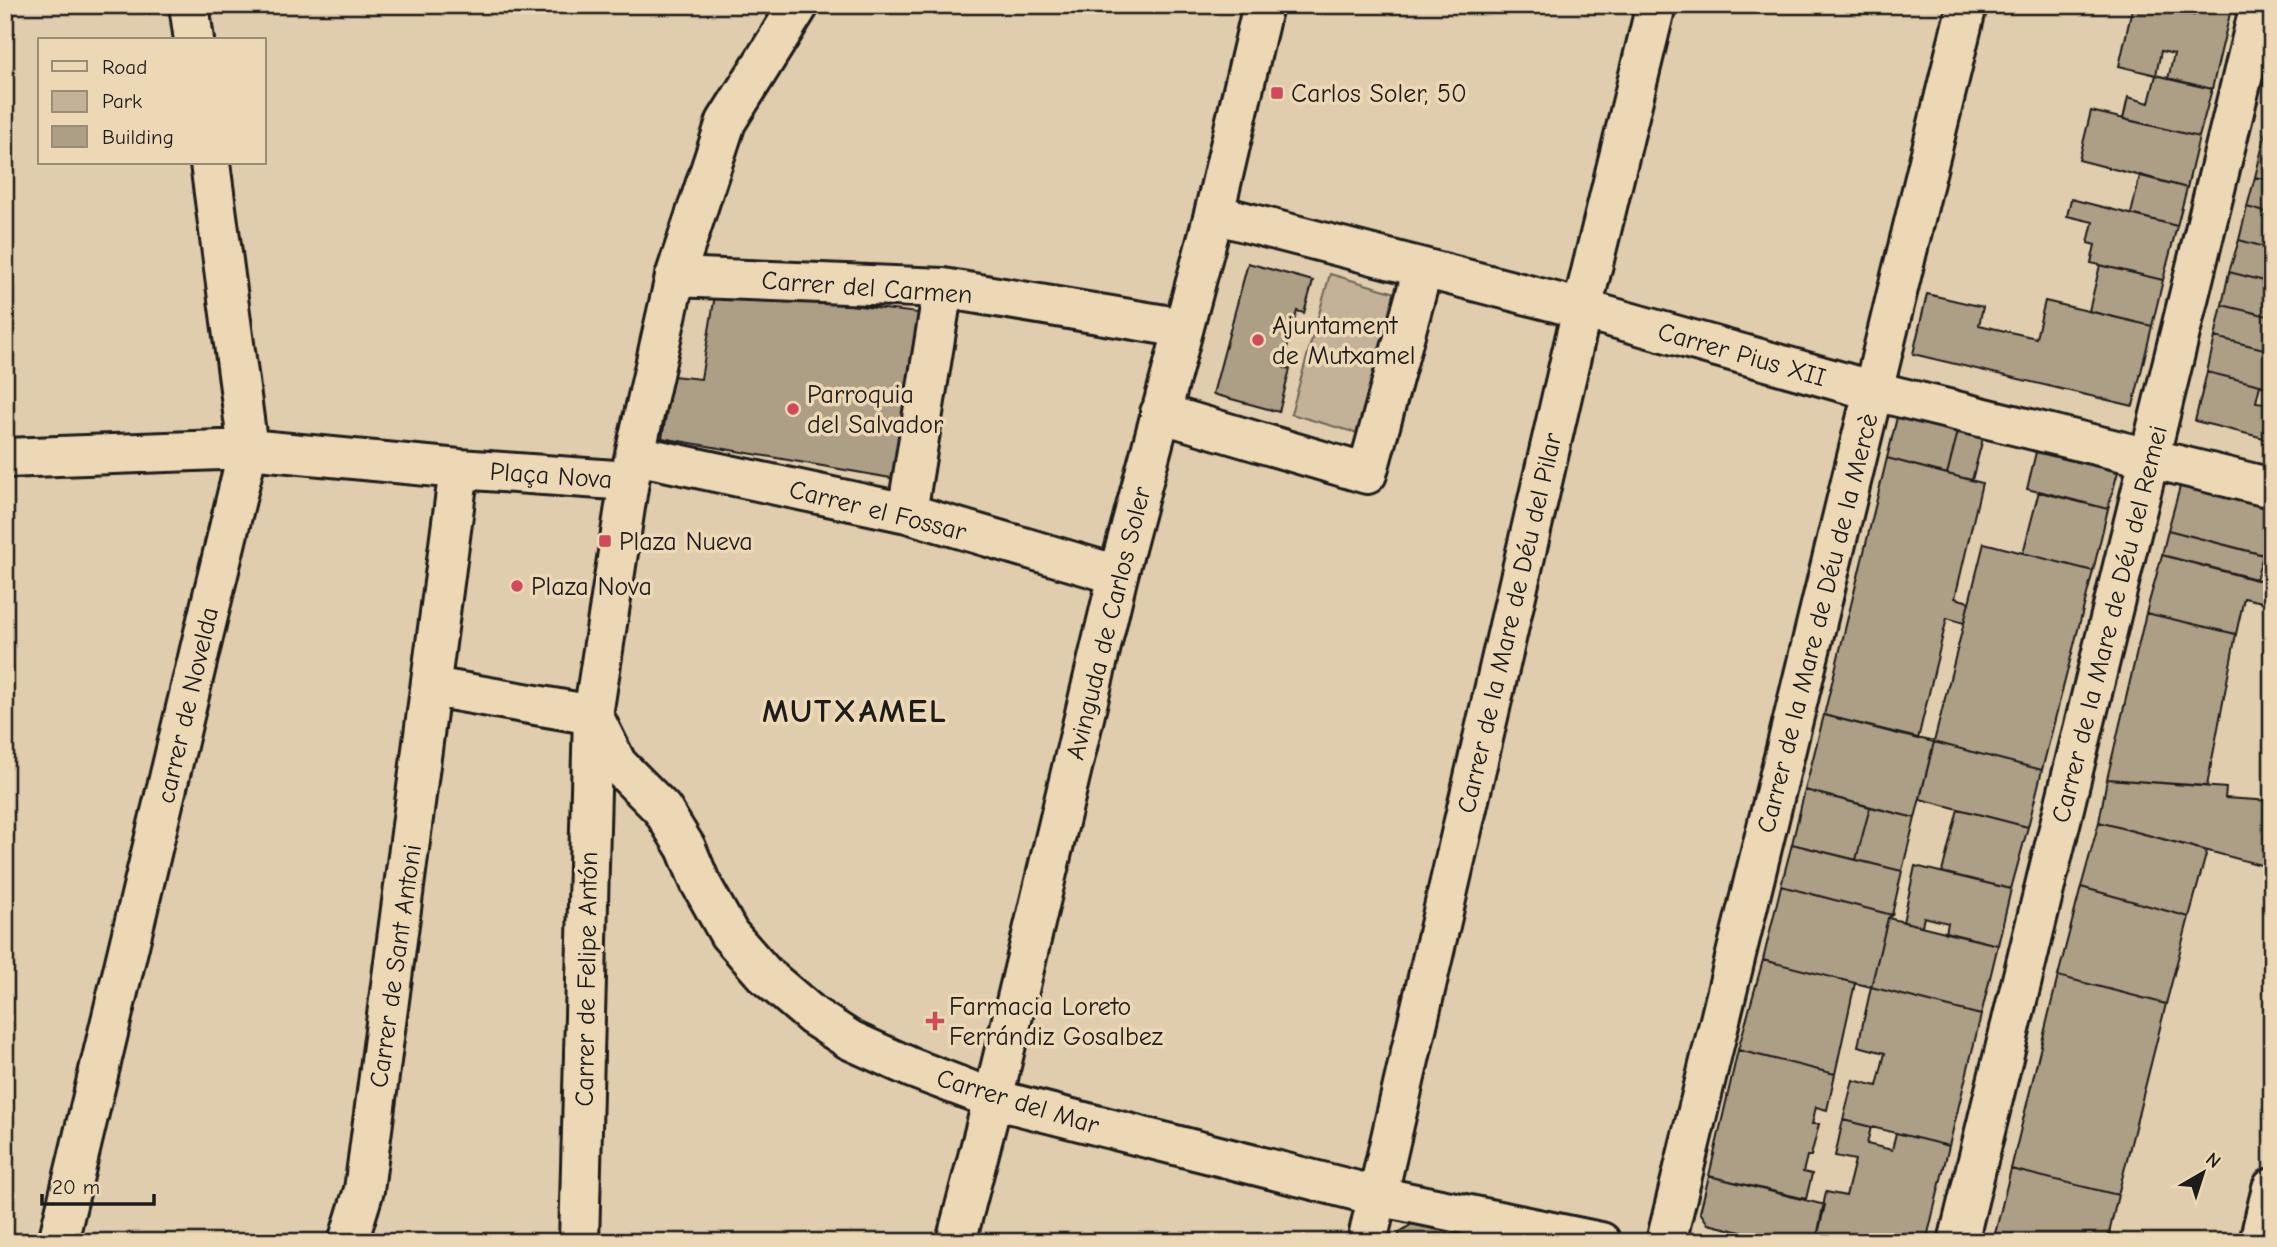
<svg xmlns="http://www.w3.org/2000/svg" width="2277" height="1247" font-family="'Comic Neue',sans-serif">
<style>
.green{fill:#c3b297;stroke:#70675a;stroke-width:2}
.building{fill:#ad9e86;stroke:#1c1c1c;stroke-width:2}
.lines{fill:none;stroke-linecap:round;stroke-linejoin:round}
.street-casing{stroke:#1c1c1c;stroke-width:44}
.secondary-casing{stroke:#1c1c1c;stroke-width:44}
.street{stroke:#edd8b6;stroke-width:38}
.secondary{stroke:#edd8b6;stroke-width:38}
.poi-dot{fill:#d1495b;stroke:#edd8b6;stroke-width:2.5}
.labels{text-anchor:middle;stroke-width:7;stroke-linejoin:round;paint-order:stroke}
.poi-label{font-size:26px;fill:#1c1c1c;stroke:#edd8b6;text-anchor:start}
.street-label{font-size:26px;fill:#1c1c1c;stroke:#edd8b6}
.district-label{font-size:33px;font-weight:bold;letter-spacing:2px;fill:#1c1c1c;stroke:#edd8b6}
</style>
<rect width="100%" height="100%" fill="#e0cdad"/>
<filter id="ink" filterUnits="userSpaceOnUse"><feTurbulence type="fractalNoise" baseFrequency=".0143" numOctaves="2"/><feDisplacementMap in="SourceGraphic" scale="14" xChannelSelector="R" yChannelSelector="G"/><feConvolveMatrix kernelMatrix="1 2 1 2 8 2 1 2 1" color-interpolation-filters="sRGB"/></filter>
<g filter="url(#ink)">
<path class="green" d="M1330,274L1420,300L1381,440L1291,414Z"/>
<path class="building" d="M2133,5H2172L2171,9L2194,15L2196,5H2232L2212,89L2168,79L2174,54L2161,51L2156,75L2119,66Z
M2156,75L2212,89L2199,137L2123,119L2128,97L2149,103Z
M2091,111L2199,137L2187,188L2079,160Z
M2268,124L2272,125V181L2255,177Z
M2140,175L2187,188L2177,226L2131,214Z
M2255,177L2272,181V214L2247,207Z
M2071,199L2177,226L2163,280L2091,263L2095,245L2088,243L2093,222L2067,216Z
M2247,207L2272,214V249L2239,240Z
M2239,240L2272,249V283L2229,272Z
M1248,263L1313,281L1304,313L1297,311L1282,367L1290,369L1279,412L1213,394Z
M2100,265L2163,280L2152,326L2089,311Z
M2229,272L2272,283V317L2222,305Z
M716,289L935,315L908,481L662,438L673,376L701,379Z
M1927,294L1983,307L1979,325L2036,338L2045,301L2152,326L2133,406L1913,354Z
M2222,305L2272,317V351L2215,337Z
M2215,337L2272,351V388L2207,372Z
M2207,372L2260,385L2256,402L2272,404V440L2195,421Z
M1900,405L1961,420L1947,474L1887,458Z
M1961,420L1986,427L1972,480L1947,474Z
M2038,444L2120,464L2108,509L2027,489Z
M1887,458L1982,483L1955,598L1969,602L1964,623L1947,618L1918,739L1824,715Z
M2183,476L2272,499V557L2168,530Z
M2039,491L2108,509L2093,571L2023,553Z
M2168,530L2263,555L2256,580L2162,555Z
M1984,543L2093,571L2042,770L1934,742Z
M2162,555L2272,583L2267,603L2244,598L2236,634L2146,613Z
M2146,613L2236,634L2207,786L2107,779Z
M1824,715L1934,742L1915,818L1805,790Z
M1934,742L2042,770L2028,827L1920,799Z
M2107,779L2226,788L2225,798L2272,801V868L2099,822Z
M1805,790L1870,807L1856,860L1792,844Z
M1870,807L1915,818L1902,871L1856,860Z
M1958,809L2028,827L2011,889L1942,872Z
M2099,822L2207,851L2189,917L2081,887Z
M1792,844L1902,871L1892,915L1781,886Z
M1915,866L2011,889L1998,945L1946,933L1948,923L1924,917L1922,926L1903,922Z
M1781,886L1892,915L1888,918L1871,987L1763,960Z
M2081,887L2189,917L2166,1004L2058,976Z
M1888,918L1998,945L1981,1015L1871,987Z
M1763,960L1855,983L1835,1074L1738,1050Z
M2058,976L2166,1004L2118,1195L2011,1169Z
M1871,987L1981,1015L1949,1146L1843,1120L1853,1080L1877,1086L1885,1053L1858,1046Z
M1738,1050L1835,1074L1827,1110L1816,1107L1812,1124H1819L1811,1156H1807L1803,1172L1812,1174L1806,1199L1709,1176Z
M1843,1120L1871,1127L1867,1144L1892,1150L1896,1133L1949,1146L1926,1242H1816L1826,1192L1846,1196L1855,1160L1835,1156Z
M2011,1169L2118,1195L2107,1242H1993Z
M1709,1176L1825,1205L1816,1242H1782L1708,1224L1700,1212Z
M1415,1222L1498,1242H1397L1400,1232Z"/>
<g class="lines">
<g class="street-casing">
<path id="street" d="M189,5L194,40
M1214,214L1582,309L1874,391L2272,488
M675,277L943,288L1183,328
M1160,413L1367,474L1423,268
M636,455L907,513L1118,575
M5,458L248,449L459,469L629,481
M907,513L943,288
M432,687L593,715L617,764L662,809L686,848L700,882L729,934L765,975L813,1016L850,1040L912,1068L993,1099L1377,1196L1601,1242
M58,1242L248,449L210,163
M348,1242L364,1190L459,469
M956,1242L993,1099L1118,575L1214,214L1263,5
M1367,1242L1582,309L1656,5
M1666,1242L1967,5
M1958,1242L2260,5
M2259,1242L2272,1188"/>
</g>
<g class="secondary-casing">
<path id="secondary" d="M579,1242L593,715L629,481L675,277L726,122L799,5"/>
</g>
<use href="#street" class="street"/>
<use href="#secondary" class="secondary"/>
</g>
</g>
<g class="poi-dot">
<rect x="1270" y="86" width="14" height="14" rx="3.5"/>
<circle cx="1258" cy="340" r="7"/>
<circle cx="793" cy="409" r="7"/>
<rect x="598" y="534" width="14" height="14" rx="3.5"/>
<circle cx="517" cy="586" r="7"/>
<path d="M931.5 1010.5h7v7h7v7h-7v7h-7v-7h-7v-7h7z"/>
</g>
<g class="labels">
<g class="poi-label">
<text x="1291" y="102">Carlos Soler, 50</text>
<text x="1272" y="334">Ajuntament<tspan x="1272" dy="30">de Mutxamel</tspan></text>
<text x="807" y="403">Parroquia<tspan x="807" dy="30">del Salvador</tspan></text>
<text x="619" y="550">Plaza Nueva</text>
<text x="531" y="595">Plaza Nova</text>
<text x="949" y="1015">Farmacia Loreto<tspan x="949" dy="30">Ferrándiz Gosalbez</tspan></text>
</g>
<g class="street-label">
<text transform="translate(867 287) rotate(4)" y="9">Carrer del Carmen</text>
<text transform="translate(1742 354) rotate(16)" y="9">Carrer Pius XII</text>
<text transform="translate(551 475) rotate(4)" y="9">Plaça Nova</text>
<text transform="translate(878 510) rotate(14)" y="9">Carrer el Fossar</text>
<text transform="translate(1108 623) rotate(-76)" y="9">Avinguda de Carlos Soler</text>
<text transform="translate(1509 623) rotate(-77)" y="9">Carrer de la Mare de Déu del Pilar</text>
<text transform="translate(1817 623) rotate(-76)" y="9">Carrer de la Mare de Déu de la Mercè</text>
<text transform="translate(2109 624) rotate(-76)" y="9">Carrer de la Mare de Déu del Remei</text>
<text transform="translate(187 705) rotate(-77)" y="9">carrer de Novelda</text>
<text transform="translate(395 966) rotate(-82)" y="9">Carrer de Sant Antoni</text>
<text transform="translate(586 979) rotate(-89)" y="9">Carrer de Felipe Antón</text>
<text transform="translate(1018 1101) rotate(17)" y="9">Carrer del Mar</text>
</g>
<g class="district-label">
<text x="855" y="722">MUTXAMEL</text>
</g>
</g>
<rect width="2277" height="1247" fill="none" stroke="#edd8b6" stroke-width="28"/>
<rect x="14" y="14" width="2249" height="1219" fill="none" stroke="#1c1c1c" stroke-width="2.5" filter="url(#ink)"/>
<rect x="38" y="38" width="228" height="126" fill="#edd8b6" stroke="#998d78" stroke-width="2"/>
<rect x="52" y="61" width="35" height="10" fill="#edd8b6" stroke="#998d78" stroke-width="2"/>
<text x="102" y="74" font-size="21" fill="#1c1c1c">Road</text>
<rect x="52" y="91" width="35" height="21" fill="#c3b297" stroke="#998d78" stroke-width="2"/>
<text x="102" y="108" font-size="21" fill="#1c1c1c">Park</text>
<rect x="52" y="126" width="35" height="21" fill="#ad9e86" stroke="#998d78" stroke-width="2"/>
<text x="102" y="144" font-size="21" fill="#1c1c1c">Building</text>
<g transform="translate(2203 1173) rotate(39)" stroke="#edd8b6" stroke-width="5" paint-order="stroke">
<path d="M0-5L12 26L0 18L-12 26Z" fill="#1c1c1c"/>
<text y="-10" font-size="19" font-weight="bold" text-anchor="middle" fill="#1c1c1c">N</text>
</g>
<path d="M42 1194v10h112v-10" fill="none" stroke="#1c1c1c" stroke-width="3.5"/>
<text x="52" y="1194" font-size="21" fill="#1c1c1c" stroke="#edd8b6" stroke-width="5" paint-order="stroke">20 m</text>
</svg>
